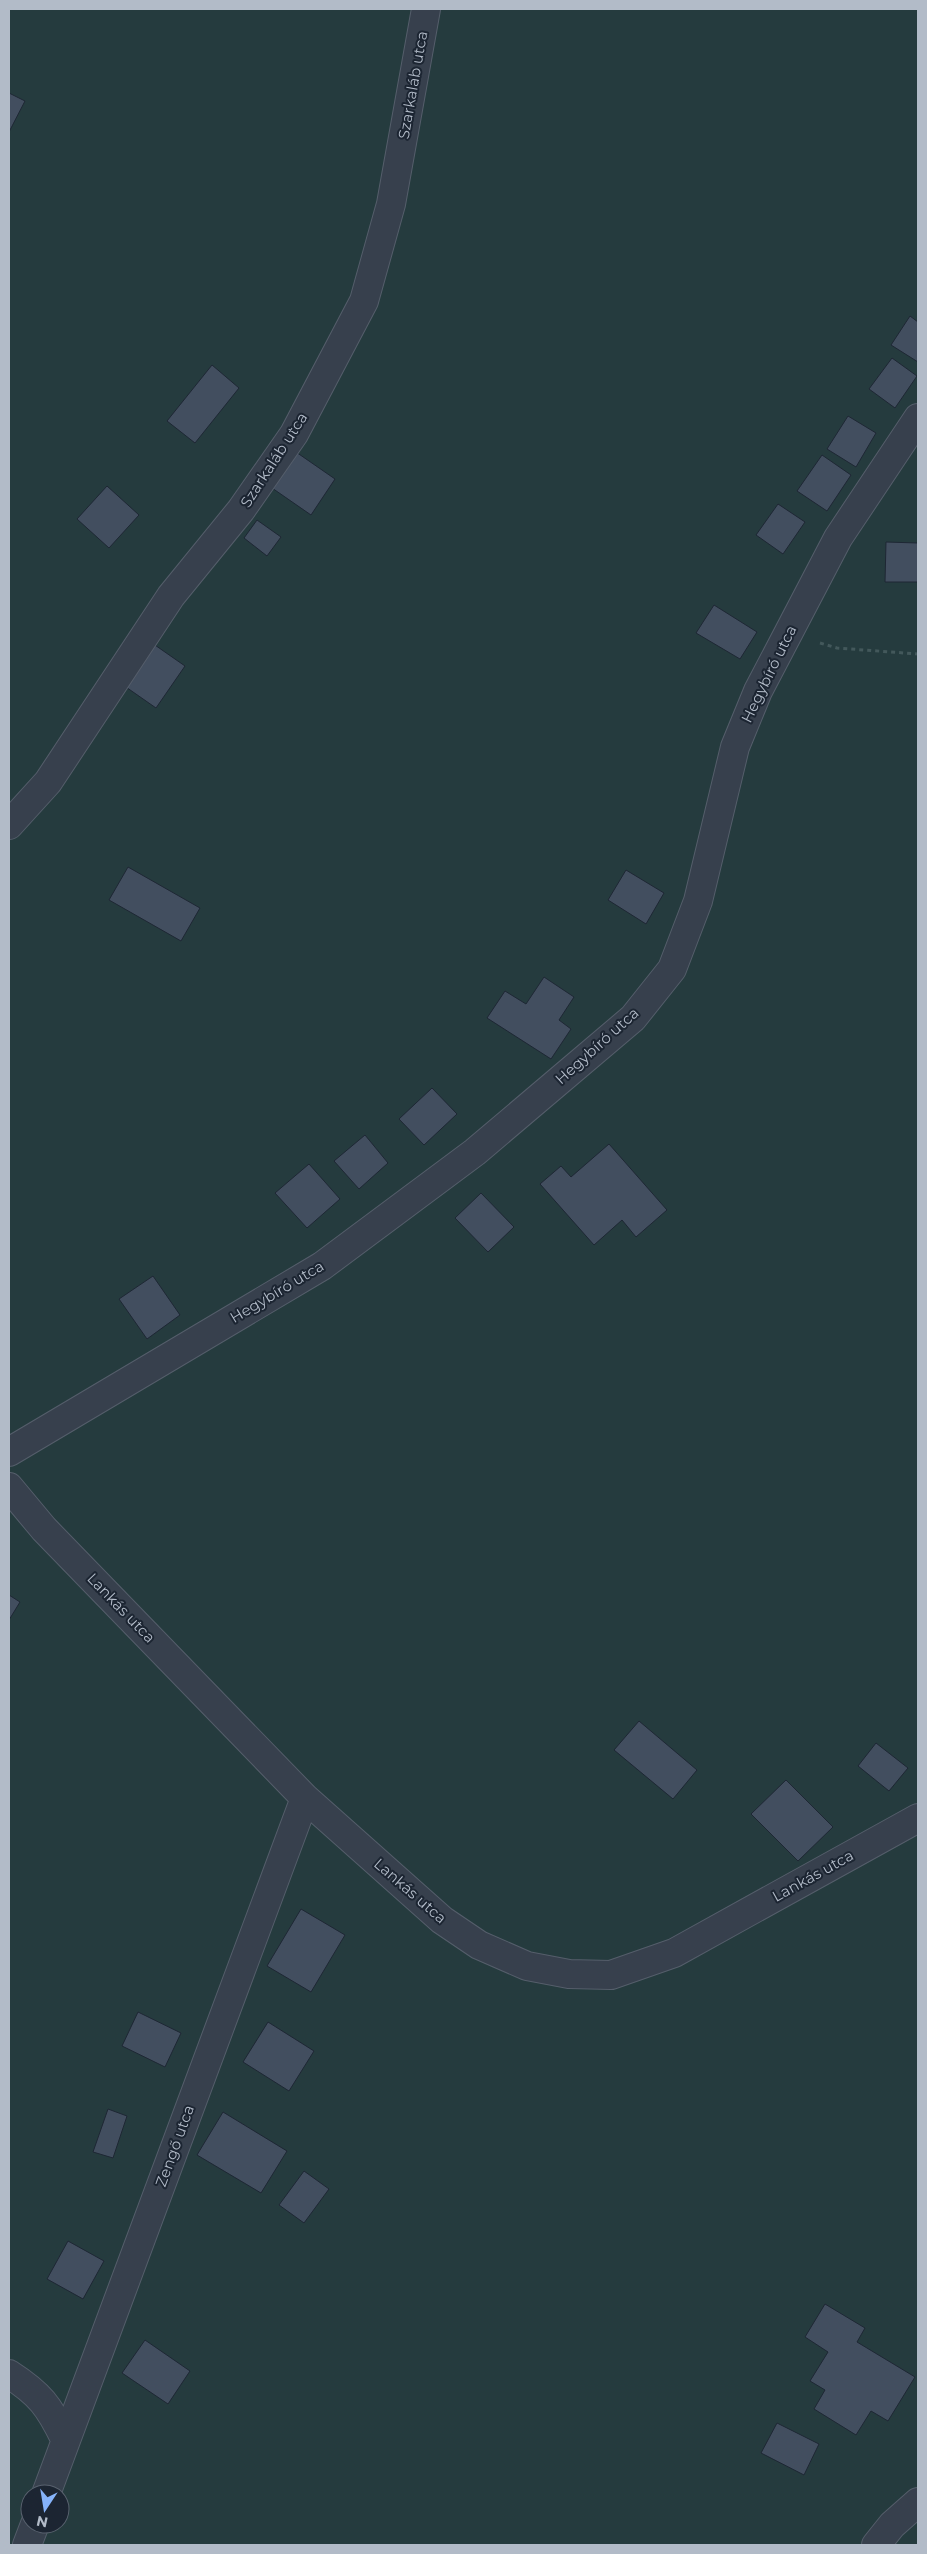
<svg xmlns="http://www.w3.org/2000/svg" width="927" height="2554" font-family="Montserrat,sans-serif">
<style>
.green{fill:#253b3e;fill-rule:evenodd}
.building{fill:#424e5f;stroke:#1e2734}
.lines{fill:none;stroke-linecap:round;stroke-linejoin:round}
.street-casing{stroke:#555e6b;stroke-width:30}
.path{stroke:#43585b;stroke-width:3;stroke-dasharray:4 4;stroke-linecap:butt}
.street{stroke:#37404d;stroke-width:28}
.labels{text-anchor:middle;stroke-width:4;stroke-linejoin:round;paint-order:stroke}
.street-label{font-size:15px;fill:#b2bbc8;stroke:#1c2532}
</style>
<rect width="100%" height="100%" fill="#232e3d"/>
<path class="green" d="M9,9H918V2545H9ZM30,2494H60V2524H30Z"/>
<path class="building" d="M9,93L25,101L9,132Z
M910,316L918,322V362L891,345Z
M892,358L917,376L895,408L869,389Z
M212,365L239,388L195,443L167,421Z
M848,416L876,433L856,467L827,449Z
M296,452L335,479L311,515L272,488Z
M822,455L851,475L827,511L797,491Z
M107,486L139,515L109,548L77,519Z
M778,504L805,522L783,554L756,535Z
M257,520L281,537L267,556L244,538Z
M886,542L918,543V582H885Z
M714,605L757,632L740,659L696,633Z
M152,643L185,666L156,708L123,685Z
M128,867L200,908L181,941L109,900Z
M626,870L664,893L646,924L608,900Z
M544,977L574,997L559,1020L571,1029L551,1059L487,1018L505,991L526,1004Z
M432,1088L457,1114L424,1145L399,1119Z
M365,1135L388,1163L359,1189L334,1161Z
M609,1144L667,1210L636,1237L622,1220L594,1245L540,1184L561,1166L571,1177Z
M309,1164L340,1199L307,1228L275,1193Z
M481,1193L514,1227L488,1252L455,1218Z
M153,1276L180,1315L147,1339L119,1299Z
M9,1595L20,1602L9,1620Z
M639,1721L697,1770L673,1799L614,1750Z
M876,1743L908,1768L889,1791L858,1766Z
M786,1780L833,1827L798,1861L751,1814Z
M301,1909L345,1935L311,1992L267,1966Z
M138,2012L181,2033L165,2067L122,2046Z
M268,2022L314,2051L289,2091L243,2062Z
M108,2109L127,2116L113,2158L93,2152Z
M223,2112L287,2151L261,2193L197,2155Z
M304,2171L329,2189L304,2223L279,2205Z
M68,2241L104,2261L83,2299L47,2279Z
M825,2304L865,2328L857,2342L915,2377L888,2421L871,2411L856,2435L814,2409L825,2390L810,2381L828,2352L805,2337Z
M145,2340L190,2371L168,2404L122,2373Z
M777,2423L819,2444L804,2475L761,2453Z"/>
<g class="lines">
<g class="street-casing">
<path id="street" d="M9,825L48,782L171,596L241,510L294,434L364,301L391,204L426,9
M9,1452L322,1266L475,1152L633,1018L672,969L698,901L735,747L758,691L838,538L918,418
M9,1487L44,1529L305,1798L442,1920L479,1945L527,1966L569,1974L611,1975L674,1953L918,1818
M9,2374C40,2394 49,2406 65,2439
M46,2494L305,1798
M27,2545L35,2524
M876,2545L892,2525L918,2502"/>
</g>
<path class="path" d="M820,643L837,648L918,654"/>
<use href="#street" class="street"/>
</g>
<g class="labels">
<g class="street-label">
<text transform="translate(413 85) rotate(-80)" y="5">Szarkaláb utca</text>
<text transform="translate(274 460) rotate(-57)" y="5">Szarkaláb utca</text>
<text transform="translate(769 674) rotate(-64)" y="5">Hegybíró utca</text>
<text transform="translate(597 1046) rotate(-42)" y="5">Hegybíró utca</text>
<text transform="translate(277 1292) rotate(-31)" y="5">Hegybíró utca</text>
<text transform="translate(121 1608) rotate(46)" y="5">Lankás utca</text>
<text transform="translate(813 1876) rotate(-29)" y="5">Lankás utca</text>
<text transform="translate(410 1891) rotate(41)" y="5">Lankás utca</text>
<text transform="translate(175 2146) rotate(-70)" y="5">Zengő utca</text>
</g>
</g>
<rect width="927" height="2554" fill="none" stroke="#b2bbc8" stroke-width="20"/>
<g transform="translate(45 2509) rotate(192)"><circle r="24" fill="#1c2532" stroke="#58616e"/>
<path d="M0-4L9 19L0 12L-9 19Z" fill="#86b3fa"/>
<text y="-8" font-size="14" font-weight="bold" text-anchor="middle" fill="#b2bbc8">N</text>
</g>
</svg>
